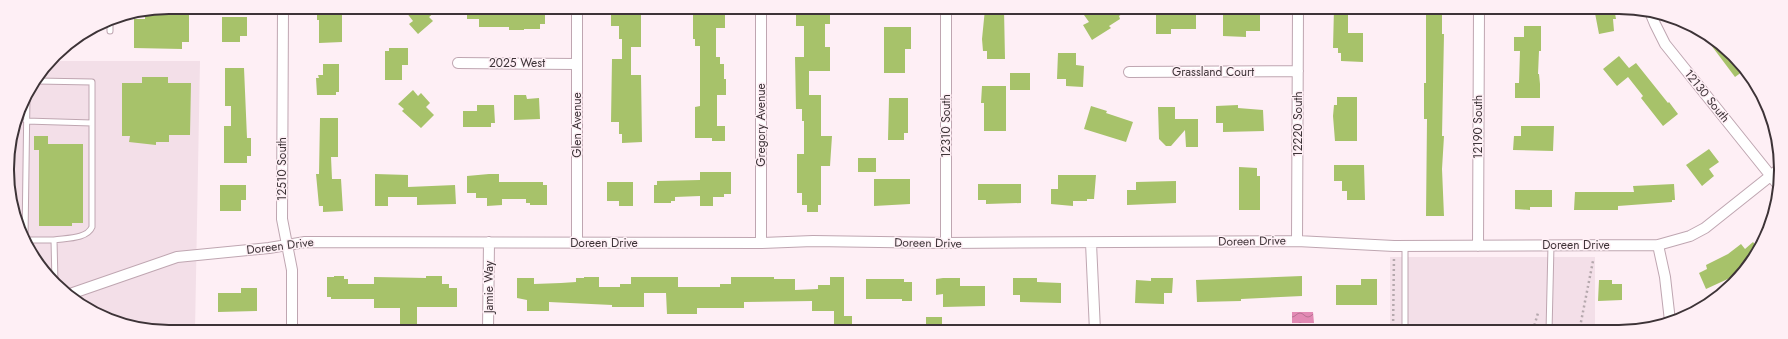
<svg xmlns="http://www.w3.org/2000/svg" width="1788" height="339" font-family="Jost,sans-serif">
<style>
.built{fill:#f3dfe8}
.water{fill:url(#water-waves)}
.building{fill:#a7c26a}
.lines{fill:none;stroke-linecap:round;stroke-linejoin:round}
.service-casing{stroke:#bfa6b1;stroke-width:7}
.minor-casing{stroke:#bfa6b1;stroke-width:12}
.path{stroke:#b5a8ad;stroke-width:2.5;stroke-dasharray:2 3;stroke-linecap:butt}
.service{stroke:#fff;stroke-width:5}
.minor{stroke:#fff;stroke-width:10}
.labels{text-anchor:middle;stroke-width:3;stroke-linejoin:round;paint-order:stroke}
.street-label{font-size:12px;fill:#3d3337;stroke:#feeff5}
.rim{fill:none;stroke:#3d3337;stroke-width:2}
</style>
<defs>
<pattern id="water-waves" width="16" height="10" patternUnits="userSpaceOnUse"><rect width="16" height="10" fill="#e28ab4"/><path d="M0 5q4-4 8 0t8 0" fill="none" stroke="#b87193"/></pattern>
</defs>
<rect width="100%" height="100%" fill="#feeff5"/>
<path class="built" d="M50,61H200L195,331H149L97,315L47,276L16,222L7,159L19,107Z
M1390,257H1595V331H1282H1390Z"/>
<path class="water" d="M1292,312H1313L1314,323H1292Z"/>
<path class="building" d="M174,7H189V42H182V49L134,48V19H145V14H174Z
M317,7H332V10H342V42L319,43V20H317Z
M411,7H441L429,17L433,21L418,34L409,24L413,21L406,12Z
M467,7H491V13H513V7H545V24H540V29H524V30H509V27H479V19H467Z
M804,8H830V24H825V47H830V71H809V95H821V136H832L830,166H821V205H818V212H807V205H802V193H797V154H804V121H802V109H796L795,57H804V26H796V12H804Z
M1095,8H1131L1119,16L1120,19L1109,26L1111,28L1092,40L1083,25L1089,22L1084,15Z
M1231,8L1260,9V31H1246V37L1223,36V12H1232Z
M1334,8H1348V33H1363V62L1341,61V53H1338V48H1333Z
M1426,8H1442V34H1444L1442,136H1444L1442,169L1444,216H1426L1427,119H1424V83H1426Z
M1594,8H1614L1616,19H1613L1614,31L1599,34Z
M985,9H1004L1005,59H987V51H983L982,39Z
M1156,9H1196V29H1171V34H1156Z
M611,11L625,12V15H641V47H631V75H641L642,142L622,143V134H619V122H611L612,59H622V39H619V26H611Z
M693,14H725V28H716V57H720V64H724V79H726V95H717V126H725V141H712V138H695V107L700,106V46H695V39H693Z
M222,17H247V36H240V42H222Z
M1524,26H1541V51H1539L1538,74H1539L1540,84V98H1515V83H1519L1520,51H1514V37H1524Z
M884,27H911V49H905V73H884Z
M1715,42L1746,69L1735,77L1711,45Z
M389,48H408V65H402V80H385V51H389Z
M1058,53H1076V65L1084,66L1083,87L1066,86V79H1057Z
M1619,56L1629,68L1636,63L1668,103L1669,102L1678,114L1663,126L1641,98L1643,96L1628,77L1617,86L1603,69Z
M323,64H339V92H336V95H317L316,78H319L318,75H323Z
M225,68H244L247,138H251V156H247V163H224V126H231V106H225Z
M1010,73H1030V90H1010Z
M142,77H168V83H191L190,135H169V142H156V145L129,142L130,136H122V83H142Z
M982,86H1006V131H984V103H981Z
M413,90L418,96L421,93L430,103L426,107L434,115L421,128L402,111L404,109L398,104Z
M514,95H526L527,99L539,98L540,119L514,120Z
M1337,97H1357V141H1335L1333,116L1334,105H1337Z
M889,98H908V133H904V140H888Z
M477,105H494L495,123H491V127H463V111H477Z
M1238,105V108L1263,110L1264,131L1223,132V123H1216V106Z
M1091,106L1107,111L1106,113L1133,122L1126,142L1084,129Z
M1158,107H1175V119H1198V147H1186L1185,130L1171,146H1166L1159,139Z
M320,118H338V157H331L332,179H341L343,211L323,212V206H319L316,174H319Z
M1521,126H1554L1553,151L1513,150L1514,136H1521Z
M34,136H48V144H83V223H72V226H39V150H34Z
M1709,149L1719,162L1709,169L1714,176L1702,186L1686,165Z
M858,158H876V172H858Z
M1334,165H1364L1365,200H1347V191H1342V181H1334Z
M1239,167L1257,168V176H1260V210H1239Z
M700,172H731V194H724V197H713V206H700V196L675,197V201H671V203H654V185H657V181L700,180Z
M375,174L408,175V187L455,185L456,204L417,205V197H388V206H375Z
M489,174H499V182H543V185H547V205H530V203H526V199H502V205L487,206V198H476V193H467V176Z
M1058,175H1096L1094,199H1087V201H1073V206L1051,204V189H1058Z
M874,179H910V204L874,206Z
M1176,181V203L1127,205V190H1136V182Z
M607,182H633V206H619V201H607Z
M978,184H1021V203L986,204V200H978Z
M1674,184L1675,200H1672V202L1618,206V210H1574L1575,192H1634L1633,186Z
M220,185H246V200H241V211H220Z
M1515,190H1552V207H1530V210L1515,209Z
M1753,242L1759,249L1743,272L1706,289L1699,273L1707,269L1706,265L1728,254L1741,244L1745,249Z
M334,276H344V279H348V284H374V277L426,278V276H442V284H449V288H457V307H417V329H400V308H374V299H331V297H327V277H334Z
M1302,276V296L1241,299V301L1197,302L1196,280Z
M584,277H599V287H620V284H631V277H678V287H720V284H731V277H774V279H795V290L818,289V285H830V277H844V316H852V330H834V311H812V301L744,302V308H697V314H667L666,293H644V307H612V305L549,302V311H527V300L517,298V278H534V284L561,283L576,282V278H584Z
M943,278H960V286H985V306L943,307V294L936,295V279Z
M1013,278H1037V282L1061,283V303L1020,302V295H1013Z
M1151,278H1173L1172,293H1164V304L1135,303L1136,280L1151,281Z
M866,279H904V282H912V301H902V299H866Z
M1361,279H1377V305H1336V285H1361Z
M1599,280H1612V284H1622V300L1598,301Z
M241,288H257V311L218,312V293H241Z
M926,317H942V330H926Z"/>
<g class="lines">
<g class="service-casing">
<path id="service" d="M110,31V19
M26,121L92,123V82L37,81
M25,238L27,96
M26,240H54L55,283
M54,240C66,238 87,239 92,227V123
M1405,246V331
M1549,332L1551,245"/>
</g>
<g class="minor-casing">
<path id="minor" d="M283,7L282,219L292,270V331
M577,7V243
M761,8V243
M1650,12L1655,24L1665,44L1779,186
M458,63L577,64
M1129,72L1298,71
M1297,241L1298,8
M946,243V8
M1091,243L1095,331
M1658,245L1665,277L1670,321
M1478,246L1479,8
M70,294L177,257L269,248L305,242L761,243L813,241L946,243L1297,241L1394,246L1658,245L1690,236L1705,228L1778,170
M488,331L489,242"/>
</g>
<path class="path" d="M1533,330L1538,313
M1393,331L1394,256
M1579,332L1593,261"/>
<use href="#service" class="service"/>
<use href="#minor" class="minor"/>
</g>
<g class="labels">
<g class="street-label">
<text x="517" y="67">2025 West</text>
<text x="1213" y="76">Grassland Court</text>
<text transform="translate(1707 96) rotate(51)" y="4">12130 South</text>
<text transform="translate(1298 124) rotate(-90)" y="4">12220 South</text>
<text transform="translate(577 125) rotate(-90)" y="4">Glen Avenue</text>
<text transform="translate(761 125) rotate(-90)" y="4">Gregory Avenue</text>
<text transform="translate(946 126) rotate(-90)" y="4">12310 South</text>
<text transform="translate(1478 127) rotate(-90)" y="4">12190 South</text>
<text transform="translate(282 169) rotate(-90)" y="4">12510 South</text>
<text transform="translate(1252 241) rotate(-1)" y="4">Doreen Drive</text>
<text x="604" y="247">Doreen Drive</text>
<text transform="translate(928 243) rotate(1)" y="4">Doreen Drive</text>
<text x="1576" y="249">Doreen Drive</text>
<text transform="translate(280 246) rotate(-7)" y="4">Doreen Drive</text>
<text transform="translate(489 287) rotate(-90)" y="4">Jamie Way</text>
</g>
</g>
<path d="M0 0H1788V339H0ZM169 14H1619A155 155 0 0 1 1774 169V170A155 155 0 0 1 1619 325H169A155 155 0 0 1 14 170V169A155 155 0 0 1 169 14Z" fill="#feeff5" fill-rule="evenodd"/>
<path class="rim" d="M169 14H1619A155 155 0 0 1 1774 169V170A155 155 0 0 1 1619 325H169A155 155 0 0 1 14 170V169A155 155 0 0 1 169 14Z"/>
</svg>
